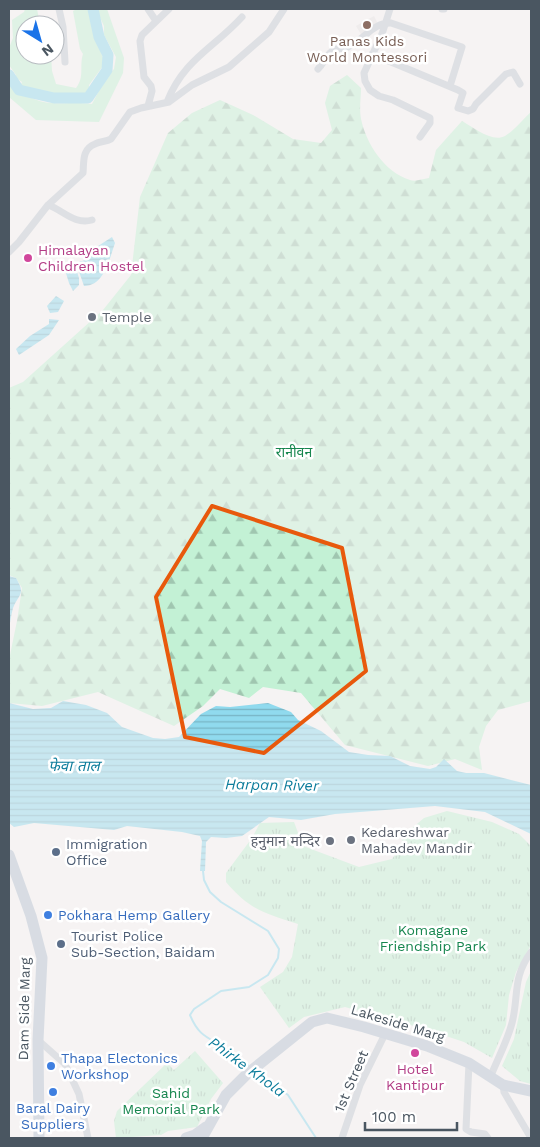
<svg xmlns="http://www.w3.org/2000/svg" width="540" height="1147" font-family="'Work Sans','Noto Sans Devanagari',sans-serif">
<style>
.education{fill:#e6e4e5}
.grass{fill:#c3f1d5}
.forest{fill:url(#forest-firs)}
.park{fill:url(#park-tufts)}
.water{fill:url(#water-rules)}
.lines{fill:none;stroke-linecap:round;stroke-linejoin:round}
.stream{stroke:#90daee;stroke-width:2}
.river{stroke:#90daee;stroke-width:11}
.minor{stroke:#c1cad2;stroke-width:7}
.primary{stroke:#b3c2d1;stroke-width:11}
.marked{fill:none;stroke:#e8590c;stroke-width:4;stroke-linejoin:round}
.education-dot{fill:#8d6e63;stroke:#fff;stroke-width:2}
.hotel-dot{fill:#d1479c;stroke:#fff;stroke-width:2}
.worship-dot{fill:#6b7280;stroke:#fff;stroke-width:2}
.service-dot{fill:#5c6f8a;stroke:#fff;stroke-width:2}
.shop-dot{fill:#3f7fe0;stroke:#fff;stroke-width:2}
.labels{text-anchor:middle;stroke-width:5;stroke-linejoin:round;paint-order:stroke}
.education-label{font-size:14px;fill:#785e54;stroke:#fff}
.hotel-label{font-size:14px;fill:#b23c85;stroke:#fff;text-anchor:start}
.worship-label{font-size:14px;fill:#5b616d;stroke:#fff;text-anchor:start}
.park-label{font-size:14px;fill:#17864f;stroke:#fff}
.service-label{font-size:14px;fill:#4e5e75;stroke:#fff;text-anchor:start}
.shop-label{font-size:14px;fill:#366cbe;stroke:#fff;text-anchor:start}
.street-label{font-size:14px;fill:#4a5661;stroke:#fff}
.water-label{font-size:15px;font-style:italic;fill:#0c7c9b;stroke:#fff}
</style>
<defs>
<pattern id="forest-firs" width="22" height="20" patternUnits="userSpaceOnUse" patternTransform="scale(1.25)"><rect width="22" height="20" fill="#c3f1d5"/><path d="M5 1l3.5 6h-7zM16 11l3.5 6h-7z" fill="#a0c6b0"/></pattern>
<pattern id="park-tufts" width="24" height="20" patternUnits="userSpaceOnUse" patternTransform="scale(1.25)"><rect width="24" height="20" fill="#c3f1d5"/><path d="M3 7l-1-3M5 7V3M7 7l1-3M15 17l-1-3M17 17v-4M19 17l1-3" fill="none" stroke="#a0c6b0"/></pattern>
<pattern id="water-rules" width="6" height="5" patternUnits="userSpaceOnUse" patternTransform="scale(1.25)"><rect width="6" height="5" fill="#90daee"/><path d="M0 2.5h6" fill="none" stroke="#78b4c4"/></pattern>
</defs>
<rect width="100%" height="100%" fill="#f5f3f3"/>
<path class="education" d="M374,16L378,24L362,36L356,26Z"/>
<path class="grass" d="M25,9H37L39,19L45,20V25H25V55H51L52,71L56,84L76,88C85,77 79,66 83,54L80,49L73,11L77,9H89L94,35L104,60L103,66L89,85V93L86,96L60,95L55,97L36,94L27,89L24,91L20,87L22,82L16,78V75L9,65V48L13,38L12,20L24,12Z
M96,9H107L124,58L123,73L99,122L36,120L9,97V84C22,93 36,103 52,103C66,104 77,102 92,104L105,79L114,69L116,57L104,35V26Z"/>
<path class="forest" d="M347,75L361,88C361,97 359,109 361,119C366,143 384,172 410,180C415,182 423,179 429,178L436,150L462,121C473,127 492,143 505,136C514,131 523,119 531,112V701L498,710L486,726L479,747L482,770L455,759L428,766L345,745L301,693L263,687L249,698L220,689L203,706L174,726L98,692L42,706L9,703V660L17,621L22,588L16,578L9,575V388L23,382L103,310L131,275L140,197L168,133L192,113L220,100L253,115L293,139L321,143L332,130L325,103L330,86Z"/>
<path class="park" d="M447,811L492,822L519,834L531,846V945L516,972L509,995L506,1025L492,1058L464,1042L425,1029L345,1007L304,1017L289,1028L260,987L283,972L292,957L298,924C264,913 250,910 226,882V873L252,838L260,823L294,822L303,846L359,867L392,859L400,848L404,835L424,818Z
M531,971V1084L520,1081L502,1066L514,1039L526,982Z
M195,1051L223,1083L211,1099L197,1127L168,1131L161,1135L116,1138L114,1121L117,1111L167,1063L174,1070Z"/>
<path class="water" d="M112,237L115,243C109,260 104,286 84,286L76,263L85,260L92,250Z
M75,266L79,278V285L73,291L69,283L65,270Z
M56,296L64,301L58,312L50,313L47,306Z
M49,319L59,320L49,335L19,355L16,349L30,336L49,324Z
M9,576L16,578C26,595 19,593 13,608C11,615 10,623 9,629Z
M63,701L86,705L107,713L122,727L153,738L165,739L179,737L201,714L216,706L230,707L268,703L291,712L298,720L321,731L349,752L368,755L390,756L410,766L430,769L436,767L444,759L457,771L466,773H484L531,785V834L485,812L435,806L335,814L301,820L269,817L242,836L226,838L211,837L206,842L205,871H200L202,841L200,836L182,832L127,826L114,830L34,823L14,827L9,823V703L33,709L51,708Z"/>
<g class="lines">
<path class="stream" d="M203,871L204,880L210,892L221,902L268,931L279,949L278,958L268,975L249,987L221,991L194,1009L190,1015C199,1037 208,1037 227,1049C234,1055 242,1061 249,1066
M257,1072L288,1095L316,1138"/>
<path class="river" d="M9,75L19,90L54,98H88L107,70L108,55L99,37L93,9"/>
<path class="minor" d="M59,9L63,27L65,62
M148,9L156,21
M390,9L382,34L364,73L365,81L370,90L379,96L393,100L430,118V123L420,137
M442,9H444
M372,54L458,90L463,93L458,108L468,111L473,109L476,104L506,74L513,72L520,84
M318,69C323,64 325,58 330,53C337,46 341,50 348,47C363,41 373,22 391,23L462,47L450,86
M167,102C184,59 214,48 242,17
M148,106L152,91L151,86L144,77L140,41L142,35L169,9
M48,205C63,210 74,225 92,220
M9,252L19,242L48,205L83,173C84,161 82,149 95,144C100,141 106,142 111,139L130,112L141,108L169,102L192,85L229,67L269,32L284,9
M38,1040L65,1064L79,1094L88,1138
M469,1063L466,1129L471,1132L485,1134L488,1138
M490,1078C497,1060 507,1042 512,1023C519,996 512,978 531,952
M503,1085L504,1092L531,1138
M342,1138L360,1085L385,1034"/>
<path class="primary" d="M9,855L31,916L42,958L38,1040L39,1138
M186,1138L195,1135L206,1127
M202,1138L226,1095L247,1074L312,1022L327,1018L364,1027L427,1046L469,1063L503,1085L531,1091"/>
</g>
<path d="M0 0H540V1147H0ZM212,506L342,548L366,671L264,753L185,737L156,597Z" fill="#f5f3f3" fill-opacity=".55" fill-rule="evenodd"/>
<path class="marked" d="M212,506L342,548L366,671L264,753L185,737L156,597Z"/>
<circle class="education-dot" cx="367" cy="25" r="5"/>
<g class="hotel-dot">
<circle cx="28" cy="258" r="5"/>
<circle cx="415" cy="1053" r="5"/>
</g>
<g class="worship-dot">
<circle cx="92" cy="317" r="5"/>
<circle cx="351" cy="840" r="5"/>
<circle cx="330" cy="841" r="5"/>
</g>
<g class="service-dot">
<circle cx="56" cy="852" r="5"/>
<circle cx="61" cy="944" r="5"/>
</g>
<g class="shop-dot">
<circle cx="48" cy="915" r="5"/>
<circle cx="51" cy="1066" r="5"/>
<circle cx="53" cy="1092" r="5"/>
</g>
<g class="labels">
<g class="education-label">
<text x="367" y="46">Panas Kids<tspan x="367" dy="16">World Montessori</tspan></text>
</g>
<g class="hotel-label">
<text x="38" y="255">Himalayan<tspan x="38" dy="16">Children Hostel</tspan></text>
<text x="415" y="1074" text-anchor="middle">Hotel<tspan x="415" dy="16">Kantipur</tspan></text>
</g>
<g class="worship-label">
<text x="102" y="322">Temple</text>
<text x="361" y="837">Kedareshwar<tspan x="361" dy="16">Mahadev Mandir</tspan></text>
<text x="320" y="846" text-anchor="end">हनुमान मन्दिर</text>
</g>
<g class="park-label">
<text x="294" y="457">रानीवन</text>
<text x="433" y="935">Komagane<tspan x="433" dy="16">Friendship Park</tspan></text>
<text x="171" y="1098">Sahid<tspan x="171" dy="16">Memorial Park</tspan></text>
</g>
<g class="service-label">
<text x="66" y="849">Immigration<tspan x="66" dy="16">Office</tspan></text>
<text x="71" y="941">Tourist Police<tspan x="71" dy="16">Sub-Section, Baidam</tspan></text>
</g>
<g class="shop-label">
<text x="58" y="920">Pokhara Hemp Gallery</text>
<text x="61" y="1063">Thapa Electonics<tspan x="61" dy="16">Workshop</tspan></text>
<text x="53" y="1113" text-anchor="middle">Baral Dairy<tspan x="53" dy="16">Suppliers</tspan></text>
</g>
<g class="street-label">
<text transform="translate(24 1009) rotate(-89)" y="5">Dam Side Marg</text>
<text transform="translate(398 1023) rotate(17)" y="5">Lakeside Marg</text>
<text transform="translate(351 1081) rotate(-67)" y="5">1st Street</text>
</g>
<g class="water-label">
<text x="74" y="771">फेवा ताल</text>
<text transform="translate(272 785) rotate(1)" y="5">Harpan River</text>
<text transform="translate(247 1067) rotate(36)" y="5">Phirke Khola</text>
</g>
</g>
<rect width="540" height="1147" fill="none" stroke="#4a5661" stroke-width="20"/>
<g transform="translate(40 40) rotate(143)"><circle r="24" fill="#ffffff" stroke="#b7bbc0"/>
<path d="M0-4L9 19L0 12L-9 19Z" fill="#1a73e8"/>
<text y="-8" font-size="14" font-weight="bold" text-anchor="middle" fill="#4a5661">N</text>
</g>
<path d="M365 1122v8h92v-8" fill="none" stroke="#4a5661" stroke-width="2.5"/>
<text x="372" y="1122" font-size="15" fill="#4a5661" stroke="#ffffff" stroke-width="4" paint-order="stroke">100 m</text>
</svg>
